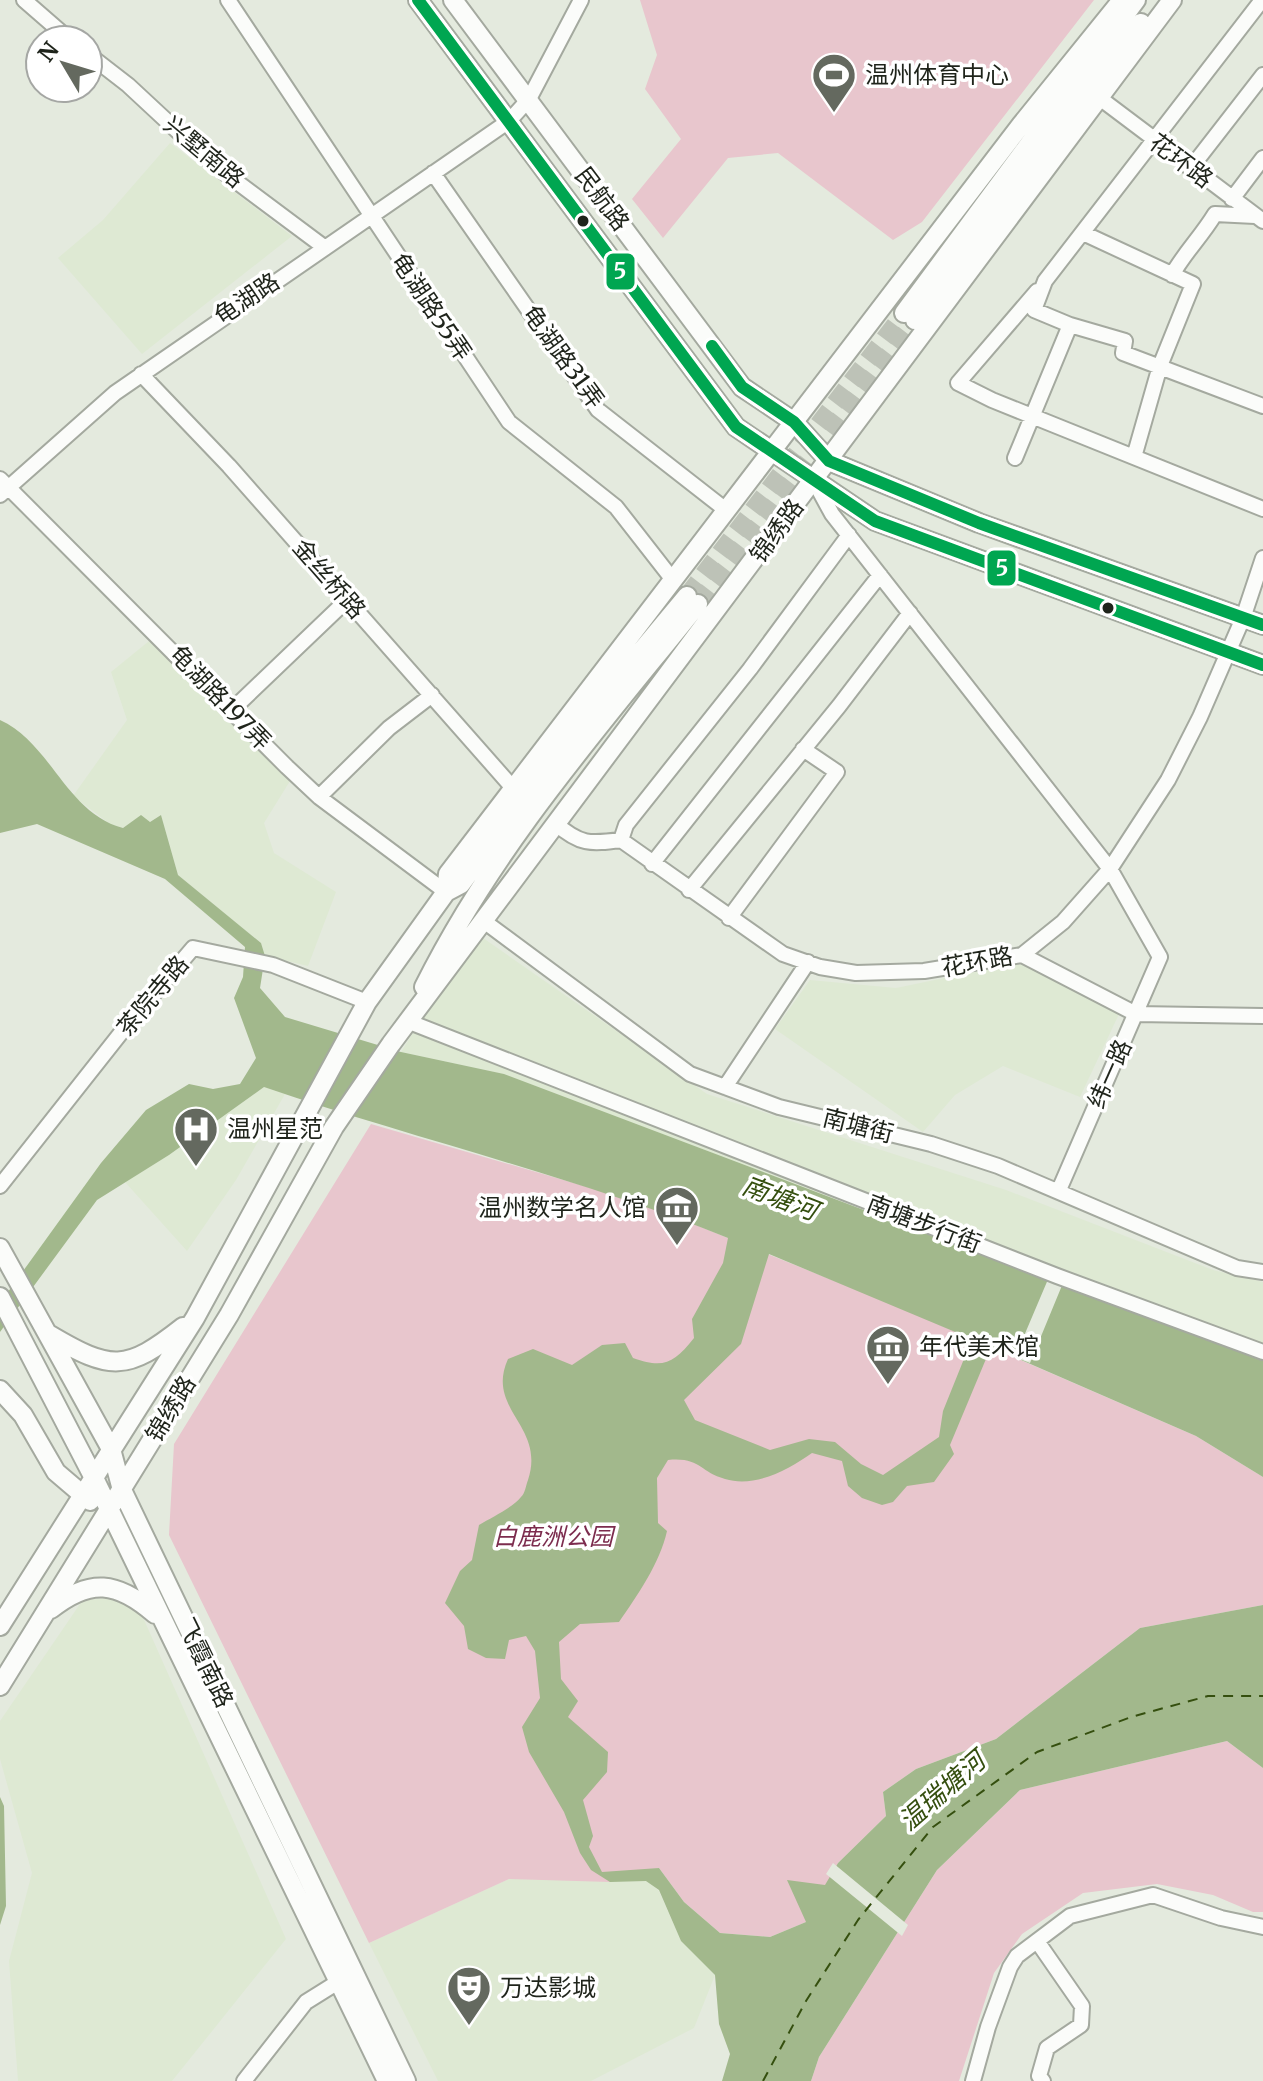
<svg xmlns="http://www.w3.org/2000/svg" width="1263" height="2081" font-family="Merriweather,'Noto Sans SC',serif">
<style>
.built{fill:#dee9d3}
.green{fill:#e8c6cd}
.water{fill:#a2b88c;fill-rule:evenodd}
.pier{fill:#e4eade}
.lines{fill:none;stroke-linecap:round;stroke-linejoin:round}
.ferry{stroke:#354f0f;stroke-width:2;stroke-dasharray:10 8;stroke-linecap:butt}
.major-tunnel{stroke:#bdc2b7;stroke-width:18;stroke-dasharray:18 9;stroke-linecap:butt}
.minor-casing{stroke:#a4a99f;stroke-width:18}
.major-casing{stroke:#a4a99f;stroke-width:22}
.minor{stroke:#fbfcfa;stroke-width:14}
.major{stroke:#fbfcfa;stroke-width:18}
.bus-1-casing{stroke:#fff;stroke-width:18}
.bus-1{stroke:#00a651;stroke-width:12}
.bus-dot{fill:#1f241b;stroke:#fff;stroke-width:3}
.labels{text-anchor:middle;stroke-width:7;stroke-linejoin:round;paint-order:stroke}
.poi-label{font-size:24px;fill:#1f241b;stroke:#fff;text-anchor:start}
.street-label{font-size:24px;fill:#1f241b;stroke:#fff}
.park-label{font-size:24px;font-style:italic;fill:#7c2c4e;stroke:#fff}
.water-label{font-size:26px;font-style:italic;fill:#354f0f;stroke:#fff}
.line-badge{stroke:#fff;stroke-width:3}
.badge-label{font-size:22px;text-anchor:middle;font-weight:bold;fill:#fff}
</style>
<rect width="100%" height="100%" fill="#e4eade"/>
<path class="built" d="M170,143L292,236L142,354L58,258L103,220Z
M154,637L290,781L264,823L274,853L336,892L308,966L265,956L261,943L178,875L161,815L149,822L140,816L123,828L110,824L73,796L127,720L111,672Z
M483,938L707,1094L1006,1190L1213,1270L1263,1282V1361L504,1074L401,1052L439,992Z
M1025,964L1119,1014L1080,1097L1003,1066L955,1095L923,1132L775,1029L810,980L896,988L1007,965Z
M264,1087L285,1094L236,1180L187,1251L125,1182L169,1155Z
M118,1596L141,1613L286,1939L172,2081H18L9,1961L32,1873L0,1759V1721L82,1601Z
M509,1879L647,1880L659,1891L681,1941L715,1975L694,2028L591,2081H438L369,1943Z"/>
<path class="green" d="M640,0H1094L922,222L893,240L778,153L728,158L663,238L632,199L681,139L645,89L657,55Z
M371,1124L639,1202L894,1305L1196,1436L1263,1477V1605L1140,1628L996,1739L916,1769L883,1792L886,1816L838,1863L806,1922L770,1937L720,1933L684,1902L659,1868L610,1882L509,1879L369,1943L169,1535L174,1444Z
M1227,1741L1263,1768V1912H1253L1213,1895L1157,1884L1083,1893L1022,1934L994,1973L959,2081H811L819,2057L937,1870L1020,1790Z"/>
<path class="water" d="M0,720C51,743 66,813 123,828L141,815L150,822L161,815L178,875L261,943L265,956L260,988L285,1017L401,1052L504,1074L1263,1361V1477L1196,1436L991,1347L950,1445L954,1454L934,1482L907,1486L893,1502L882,1505L862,1498L848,1486L842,1461L812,1453C788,1470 755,1488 725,1479C699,1472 701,1457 668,1460L657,1478L658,1523L667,1531C660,1563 637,1596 619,1622L580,1624L559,1642L561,1679L578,1701L568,1717L608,1752L607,1772L583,1800L593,1836L589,1847L602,1872L659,1868L684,1902L720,1933L770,1937L806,1922L787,1880L825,1885L838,1863L886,1816L883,1792L916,1769L996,1739L1140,1628L1263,1605V1768L1227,1741L1020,1790L937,1870L819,2057L811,2081H722L730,2054L719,2024L715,1975L681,1941L659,1890L646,1881L610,1882L591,1870L580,1853L564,1812L529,1752L522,1727L540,1698L535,1651L526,1636L509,1640L505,1659L486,1658L468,1649L464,1626L445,1603L460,1571L472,1560L479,1525C492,1517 512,1508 521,1497C525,1494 526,1485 528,1480C546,1425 485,1410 508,1359L533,1349L572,1365L602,1345L625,1343L633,1358C664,1369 674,1363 694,1338L692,1319L723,1263L728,1238C577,1177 418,1140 264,1087L169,1155L97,1200L0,1332V1303L101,1163L146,1110L189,1084L213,1089L240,1084L256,1058L234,998L243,977L245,947L165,879L37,824L0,833ZM769,1254L972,1339L943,1411L939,1437L883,1475L861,1464L835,1442L809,1439L770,1450L695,1420L684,1400L741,1344Z
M0,1797L4,1806L6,1906L0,1925Z"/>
<path class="pier" d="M1049,1277L1063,1283L1030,1363L1015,1357Z
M833,1863L908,1925L902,1936L826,1874Z"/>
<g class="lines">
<path class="ferry" d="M763,2081L806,2001L858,1920L933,1827L1037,1752L1131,1717L1208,1696H1263"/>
<path class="major-tunnel" d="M687,596L904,313
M698,604L915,320"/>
<g class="minor-casing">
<path id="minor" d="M24,0L70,40
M228,0L509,422L616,507L673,580
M88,54L128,85L213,164L324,247
M1101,99L1263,221
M1190,169L1263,75
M433,173L598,410L726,510
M1232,199L1263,158
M1083,233L1193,284L1160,366L1134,457
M1172,275C1185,252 1201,237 1215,214L1255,216
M1037,291L958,383L992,400L1263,509
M1070,325L1125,341L1123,353L1263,406
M141,374L229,466L513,788
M1015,458L1070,325L1034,310L1045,281L1262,0
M0,479L287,767L319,797L446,892
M814,481L832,514L1110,869L1160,957L1059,1190
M0,495L115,393L509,121L529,99L581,0
M233,709L347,600
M319,797L389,728L432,695
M555,823C580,845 590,844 621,840L783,954L820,967L856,973L924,971L1022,955L1063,922L1110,869L1168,780L1200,717L1243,618L1263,558
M621,840L626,825L750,669L849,535
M652,864L880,575
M689,890L839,706L910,613
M729,918L837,772L803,749
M485,922L690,1074L779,1107L931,1144L998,1166L1237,1268L1263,1272
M1022,955L1136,1014L1263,1016
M407,1021L1057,1276L1263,1352
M725,1087L808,962
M0,1186L124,1029L193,948L273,965L367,1002
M1037,1941L1082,2006L1081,2025L1047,2048L1039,2076L1043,2081
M244,2081L306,2002L346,1977
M973,2081L988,2027L1010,1967L1017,1956L1070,1916L1153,1895L1221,1918L1263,1927"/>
</g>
<g class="major-casing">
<path id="major" d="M418,0L736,427L875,521L1263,665
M453,0L742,387L794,422L829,461L979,523L1263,625
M904,313L1136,0
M915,320L1141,23
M446,892L461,884L573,733L687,596
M424,987C494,846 600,726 698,604
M0,1248L111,1449L122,1490L406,2081
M0,1297L94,1478L387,2081
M50,1335C111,1371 126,1372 183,1327
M0,1390L23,1415L56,1472L90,1501
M51,1609C90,1578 117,1581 155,1614
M0,1626L195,1318L367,1002L446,892L448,874L1021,125L1122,0
M0,1686L229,1315L334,1127L391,1044L1172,0"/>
</g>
<use href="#minor" class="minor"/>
<use href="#major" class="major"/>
<g class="bus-1-casing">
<path id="bus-1" d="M418,0L736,427L875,521L1263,665
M712,346L742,387L794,422L829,461L979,523L1263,625"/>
</g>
<use href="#bus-1" class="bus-1"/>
</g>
<defs>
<g id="stadium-pin" transform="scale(2.3)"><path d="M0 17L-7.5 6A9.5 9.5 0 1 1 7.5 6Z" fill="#64695f" stroke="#fff"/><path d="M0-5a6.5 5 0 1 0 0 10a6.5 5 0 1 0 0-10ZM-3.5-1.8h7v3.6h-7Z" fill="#fff"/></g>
<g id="hospital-pin" transform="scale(2.3)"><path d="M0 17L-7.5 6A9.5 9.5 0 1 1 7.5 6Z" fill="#64695f" stroke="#fff"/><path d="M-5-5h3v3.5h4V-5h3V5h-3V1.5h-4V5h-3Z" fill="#fff"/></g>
<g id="museum-pin" transform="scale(2.3)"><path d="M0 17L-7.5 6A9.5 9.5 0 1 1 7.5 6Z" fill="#64695f" stroke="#fff"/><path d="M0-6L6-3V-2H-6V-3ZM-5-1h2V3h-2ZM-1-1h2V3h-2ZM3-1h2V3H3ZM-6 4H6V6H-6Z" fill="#fff"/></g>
<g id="theatre-pin" transform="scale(2.3)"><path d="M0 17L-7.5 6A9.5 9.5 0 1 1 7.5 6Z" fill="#64695f" stroke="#fff"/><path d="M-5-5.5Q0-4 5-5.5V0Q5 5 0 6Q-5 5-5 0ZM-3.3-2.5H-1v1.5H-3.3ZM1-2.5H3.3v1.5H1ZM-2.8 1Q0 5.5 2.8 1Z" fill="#fff"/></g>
</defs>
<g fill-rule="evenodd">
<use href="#stadium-pin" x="834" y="75"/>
<use href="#hospital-pin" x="196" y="1129"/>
<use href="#museum-pin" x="677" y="1208"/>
<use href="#museum-pin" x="888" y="1347"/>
<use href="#theatre-pin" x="469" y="1988"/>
</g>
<g class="bus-dot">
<circle cx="583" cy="221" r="7"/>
<circle cx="1108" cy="608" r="7"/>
</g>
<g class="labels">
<g class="poi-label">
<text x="865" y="83">温州体育中心</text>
<text x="227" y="1137">温州星范</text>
<text x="646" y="1216" text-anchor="end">温州数学名人馆</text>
<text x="919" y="1355">年代美术馆</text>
<text x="500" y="1996">万达影城</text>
</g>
<g class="street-label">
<text transform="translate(204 152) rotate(40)" y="8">兴墅南路</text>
<text transform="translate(1181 161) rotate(37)" y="8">花环路</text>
<text transform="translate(602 199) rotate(53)" y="8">民航路</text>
<text transform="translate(247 299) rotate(-34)" y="8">龟湖路</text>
<text transform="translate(431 307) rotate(56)" y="8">龟湖路55弄</text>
<text transform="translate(563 357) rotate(54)" y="8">龟湖路31弄</text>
<text transform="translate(777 531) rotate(-54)" y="8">锦绣路</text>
<text transform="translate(329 579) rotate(49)" y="8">金丝桥路</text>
<text transform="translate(220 698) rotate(46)" y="8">龟湖路197弄</text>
<text transform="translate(977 962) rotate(-10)" y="8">花环路</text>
<text transform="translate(153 996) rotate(-50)" y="8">茶院寺路</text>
<text transform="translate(1110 1074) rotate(-66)" y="8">纬一路</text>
<text transform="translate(858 1126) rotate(14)" y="8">南塘街</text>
<text transform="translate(924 1224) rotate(21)" y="8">南塘步行街</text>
<text transform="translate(171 1409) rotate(-59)" y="8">锦绣路</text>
<text transform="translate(205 1663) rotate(64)" y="8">飞霞南路</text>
</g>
<g class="park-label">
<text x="553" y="1545">白鹿洲公园</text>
</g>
<g class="water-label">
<text transform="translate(780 1198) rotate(21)" y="9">南塘河</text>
<text transform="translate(942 1791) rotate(-41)" y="9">温瑞塘河</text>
</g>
</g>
<g class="line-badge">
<rect x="605" y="252" width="31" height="39" rx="8" fill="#00a651"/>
<rect x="986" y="549" width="31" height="38" rx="8" fill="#00a651"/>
</g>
<g class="badge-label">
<text x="620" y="279">5</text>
<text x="1002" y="576">5</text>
</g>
<g transform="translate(64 64) rotate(308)"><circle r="38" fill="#ffffff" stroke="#a5a7a4" stroke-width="2"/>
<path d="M0-6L14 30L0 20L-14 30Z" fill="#64695f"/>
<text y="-12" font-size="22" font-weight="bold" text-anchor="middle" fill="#1f241b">N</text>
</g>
</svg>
